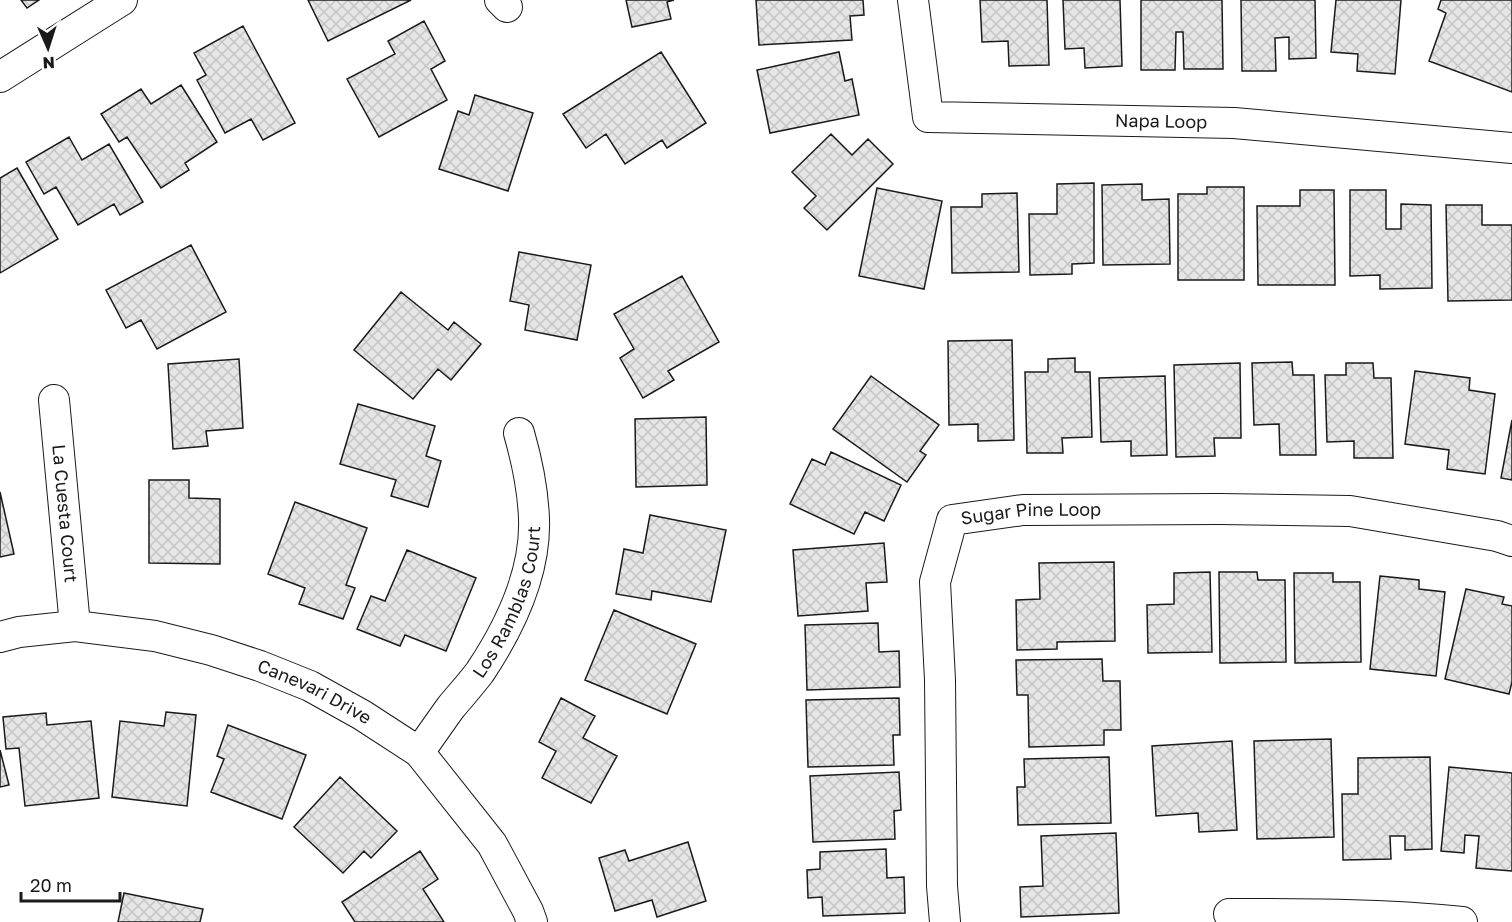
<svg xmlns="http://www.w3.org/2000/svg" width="1512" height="922" font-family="'Golos Text',sans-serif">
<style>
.building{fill:url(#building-cross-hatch);stroke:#1a1a1a;stroke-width:1.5}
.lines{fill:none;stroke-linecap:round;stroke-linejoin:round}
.street-casing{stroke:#1a1a1a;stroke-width:32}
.street{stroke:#fff;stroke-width:30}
.labels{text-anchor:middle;stroke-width:4.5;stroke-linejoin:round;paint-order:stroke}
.street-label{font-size:18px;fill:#1a1a1a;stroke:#fff}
</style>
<defs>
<pattern id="building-cross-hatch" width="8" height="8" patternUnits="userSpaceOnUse" patternTransform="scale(1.5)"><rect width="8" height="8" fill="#e6e6e6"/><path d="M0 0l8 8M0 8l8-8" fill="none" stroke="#c5c5c5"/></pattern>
</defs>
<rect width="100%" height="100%" fill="#fff"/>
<path class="building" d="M21,0H39L27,8Z
M308,0H411L328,41Z
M626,0H674L667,2L671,19L632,27Z
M756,0H863L864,15L850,16L852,40L759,45Z
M980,0H1047L1049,65L1009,66L1008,41L982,42Z
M1063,0H1120L1122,66L1085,68L1084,48L1065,49Z
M1141,0H1222L1223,69H1184L1183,32H1176L1175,70H1141Z
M1241,0H1315L1316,58L1289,59V37L1275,38L1276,71H1242Z
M1336,0H1401L1395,74L1357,71L1358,54L1331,52Z
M1441,0H1512V92L1429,61L1446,13L1438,9Z
M424,21L445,61L431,69L447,100L379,137L347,79L395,54L388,41Z
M243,26L295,123L263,140L251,119L225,133L197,80L206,75L194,53Z
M661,52L706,123L667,148L662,140L625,164L606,134L586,148L563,114Z
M839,52L845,81L852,79L859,115L770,133L757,70Z
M181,85L217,142L185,163L189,170L161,188L127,137L119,142L101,114L141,89L151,104Z
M475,95L533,113L508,191L439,169L458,111L469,115Z
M831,134L852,155L868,139L893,164L827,230L804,208L816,196L792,172Z
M69,137L82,160L109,144L143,202L120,215L114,204L78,225L56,187L44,194L26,162Z
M17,168L58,239L0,273V178Z
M1094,183V263L1072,264V274L1030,275L1029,214H1057V184Z
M1142,184V200L1169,199L1170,264L1103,265L1102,185Z
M1207,187H1244V280H1178V194H1207Z
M877,188L942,201L924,289L859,276Z
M1300,190H1334L1335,285H1258L1257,206H1300Z
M1350,190H1386V229H1401V204L1431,205L1432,288L1380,289V275L1350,276Z
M1017,193L1019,272L952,273L951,207H982V194Z
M1446,205H1482V225H1512V300L1448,301Z
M191,245L226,312L157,349L141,320L126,328L106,290Z
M519,252L591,265L577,340L525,330L529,305L510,301Z
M682,276L719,342L668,371L674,380L643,398L620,358L634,349L614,314Z
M401,292L448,330L454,322L481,344L451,380L438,369L413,399L354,350Z
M1012,340L1014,440L978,441V424L949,425L948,341Z
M1075,358V372H1090L1092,437L1062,438L1063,453H1027L1025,372H1048V359Z
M239,359L243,428L206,431L208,446L173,449L168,364Z
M1292,362L1293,375H1314L1316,455H1280L1279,424L1254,425L1252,363Z
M1240,363L1241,438H1214L1215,456L1176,457L1174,365Z
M1346,363H1373L1374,378H1391L1393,458H1354V441L1327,442L1325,375H1346Z
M1415,371L1470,378L1469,390L1495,394L1485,474L1447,469L1449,450L1405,444Z
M871,376L939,425L920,451L926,455L907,482L833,429Z
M1165,376L1167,455L1131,456V441L1101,442L1099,378Z
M358,404L435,426L426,456L441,461L428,507L391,496L396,480L340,464Z
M706,417L707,485L636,487L635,419Z
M1512,420V480L1501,478Z
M831,452L901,485L884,521L865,512L854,534L790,504L812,459L825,465Z
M149,480H189V498L220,499V564L149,563Z
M0,492L14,554L0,557Z
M295,502L367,528L346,585L355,588L343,619L299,604L305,588L268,574Z
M650,515L726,530L711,602L652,591L651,600L616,594L624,549L643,553Z
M884,543L887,582L866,583L868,611L798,616L793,550Z
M407,550L476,578L446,651L405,635L400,646L357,629L371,596L385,601Z
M1114,562L1115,641L1057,642V649L1017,650L1016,600L1040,599L1039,563Z
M1210,572L1212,652L1148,653L1147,605L1174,604V573Z
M1219,572H1257L1258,580H1285L1286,662L1220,663Z
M1294,573H1333V582H1360L1361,662L1295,663Z
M1380,576L1419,580V589L1445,592L1436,676L1370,669Z
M1466,589L1504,597L1502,604L1512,606V682L1509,694L1445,679Z
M614,610L696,644L667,714L585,680Z
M878,623L879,652L899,651L900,687L807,690L805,625Z
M1102,659L1103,681H1120L1121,730H1104V745L1029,747L1028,695H1017L1016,660Z
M561,698L595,716L583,738L617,756L591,803L542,778L556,751L539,742Z
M899,698L900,735H893L894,765L808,767L806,700Z
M166,712L196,715L187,806L112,797L120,721L164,726Z
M46,713L47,725L91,721L99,798L25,806L19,748L6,749L3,717Z
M228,725L306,755L282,819L211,792L224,759L217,756Z
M1331,739L1334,837L1257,839L1254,741Z
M1232,741L1237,830L1199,832L1198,813L1156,816L1152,746Z
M0,750L9,785L0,787Z
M1109,757L1111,823L1018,825L1017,787H1025L1024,759Z
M1430,757L1432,849L1405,850V836H1390L1391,859L1343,860L1342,794H1358V758Z
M1449,767L1512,773V871L1476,868L1479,836L1465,835L1464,853L1441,851Z
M899,772L901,810L894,811L895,839L813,842L810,776Z
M340,777L397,831L371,858L364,851L343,873L294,827Z
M1116,833L1119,913L1021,917L1020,887L1043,886L1041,836Z
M688,842L706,901L657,917L652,900L615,911L599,858L625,850L629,861Z
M886,849L887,878L904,877L905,913L823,916L822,897L808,898L807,870L820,869V852Z
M420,851L438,879L423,889L444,922H355L342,902Z
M124,893L203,909L200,922H118Z"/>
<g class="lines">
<g class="street-casing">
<g id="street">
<path d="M500,0L507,7"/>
<path id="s1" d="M913,0L928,117L1234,123L1512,148"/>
<path d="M0,77L122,0"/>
<path id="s2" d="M54,400L75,626"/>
<path id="s3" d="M0,637L19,632L75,626L155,636L211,650L260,666L310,686L362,715L419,752L492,844L528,911L532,922"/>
<path id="s4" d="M419,752C430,737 440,722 451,707C461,695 471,684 480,672C510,627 536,574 534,519C533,489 527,461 519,433"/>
<path d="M1229,914C1307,914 1384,914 1462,922"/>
<path id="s5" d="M945,922L942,886L940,680L935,582L952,520L1023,510L1219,509L1350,511L1497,536L1512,541"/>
</g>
</g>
<use href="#street" class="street"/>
</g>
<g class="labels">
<g class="street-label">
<text dy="6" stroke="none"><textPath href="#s1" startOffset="351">Napa Loop</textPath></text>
<text dy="6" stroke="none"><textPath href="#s2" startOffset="114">La Cuesta Court</textPath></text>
<text dy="6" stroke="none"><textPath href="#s5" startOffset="484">Sugar Pine Loop</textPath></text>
<text dy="6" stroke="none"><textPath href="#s4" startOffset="177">Los Ramblas Court</textPath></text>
<text dy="6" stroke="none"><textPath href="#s3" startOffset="326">Canevari Drive</textPath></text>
</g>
</g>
<g transform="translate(48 48) rotate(177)" stroke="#ffffff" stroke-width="4.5" paint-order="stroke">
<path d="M0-4.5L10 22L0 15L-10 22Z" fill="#1a1a1a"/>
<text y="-9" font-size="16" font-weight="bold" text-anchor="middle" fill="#1a1a1a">N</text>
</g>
<path d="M21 892v9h99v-9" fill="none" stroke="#1a1a1a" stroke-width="3"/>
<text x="30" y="892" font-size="18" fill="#1a1a1a" stroke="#ffffff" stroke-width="4.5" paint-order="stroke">20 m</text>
</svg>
